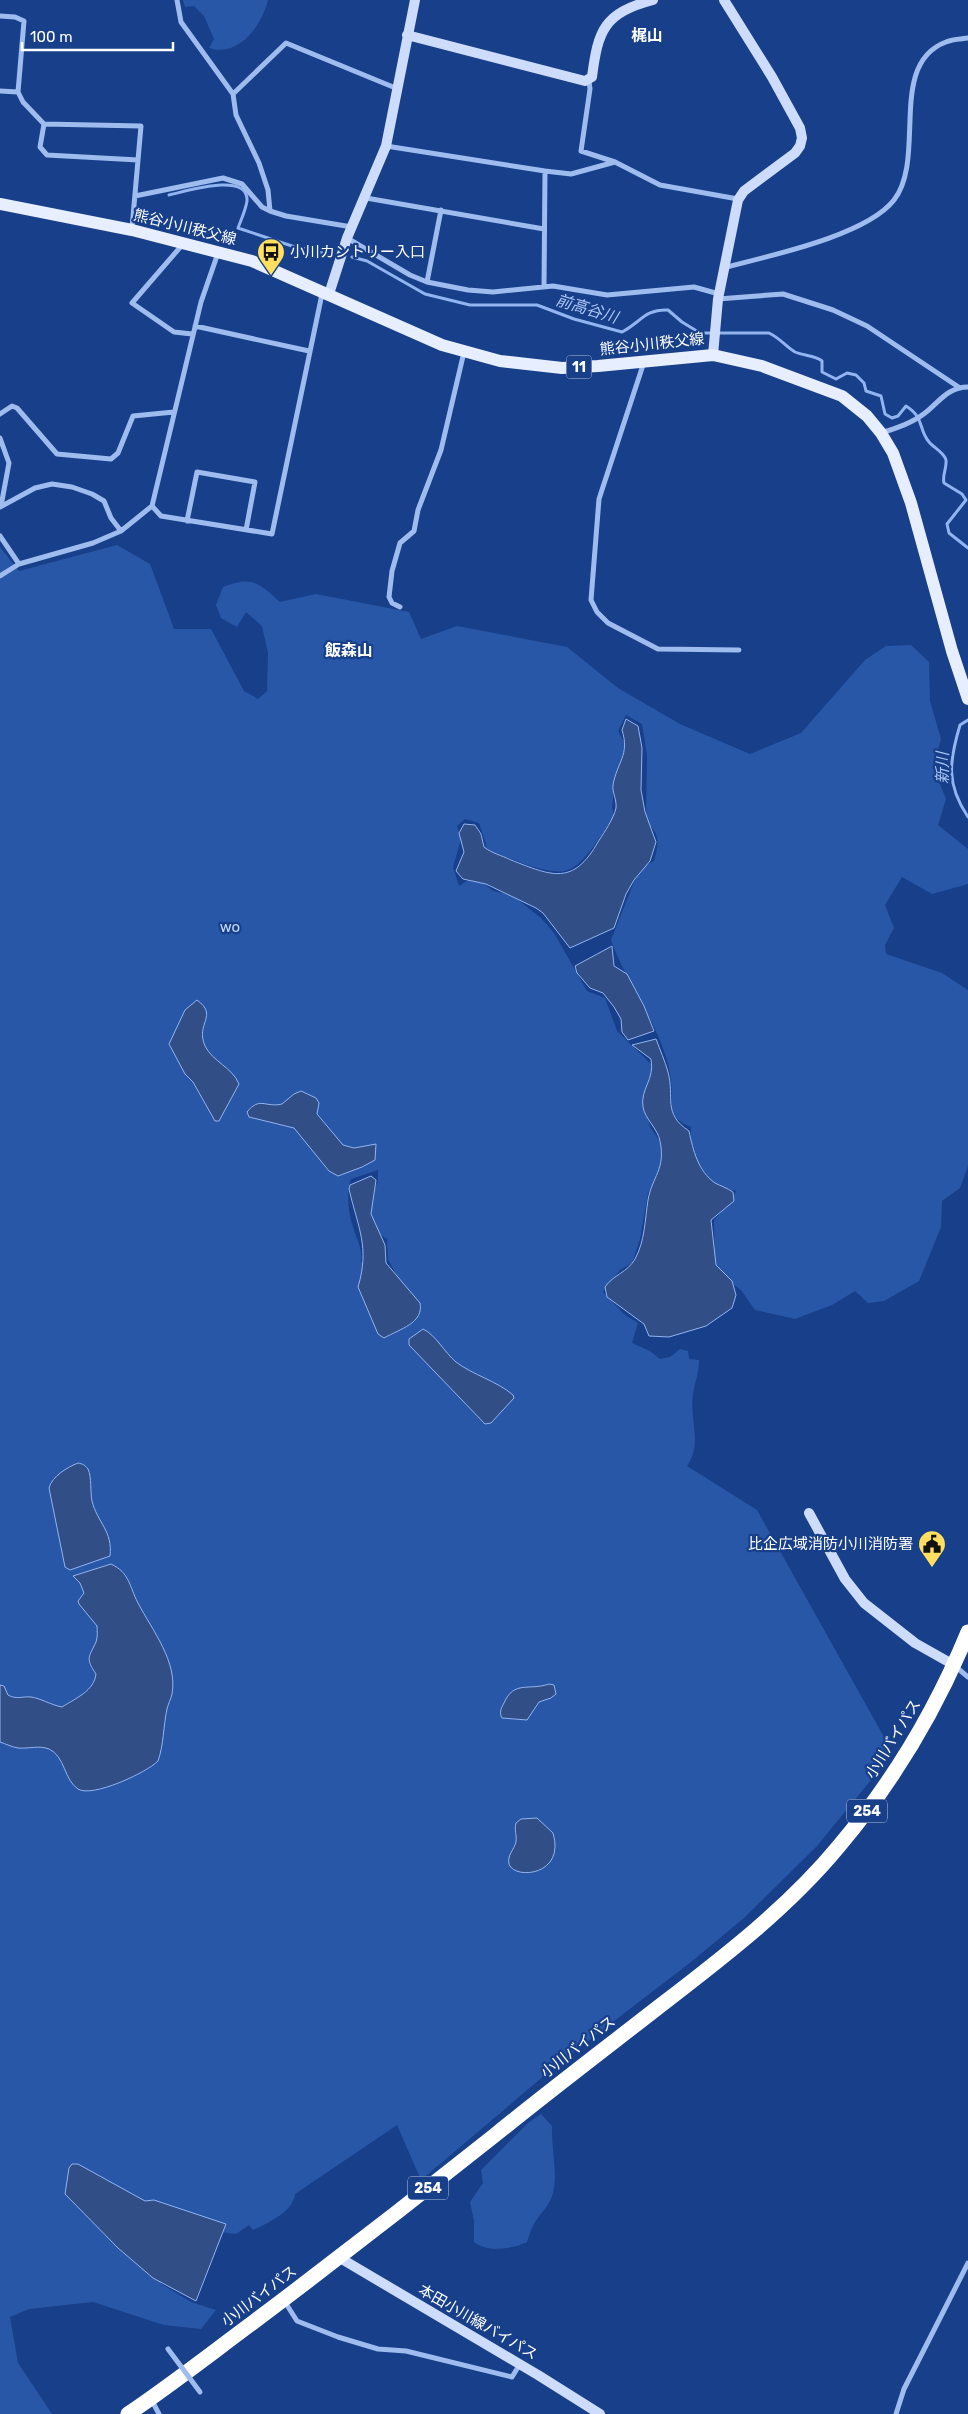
<svg xmlns="http://www.w3.org/2000/svg" width="968" height="2414" font-family="Rubik,'Noto Sans JP',sans-serif">
<style>
.green{fill:#2957a8;fill-rule:evenodd}
.water{fill:#314e86;stroke:#92b5f1}
.lines{fill:none;stroke-linecap:round;stroke-linejoin:round}
.stream{stroke:#92b5f1;stroke-width:3}
.street{stroke:#9fbcee;stroke-width:5}
.secondary{stroke:#cddcfa;stroke-width:10}
.primary{stroke:#e7eeff;stroke-width:12}
.highway{stroke:#fff;stroke-width:15}
.street-bridge{stroke:#9fbcee;stroke-width:5}
.labels{text-anchor:middle;stroke-width:4.5;stroke-linejoin:round;paint-order:stroke}
.shield{fill:#173f8a;stroke:#b9c5dc;stroke-width:1}
.shield-label{font-size:14px;font-weight:bold;fill:#fff}
.street-label{font-size:15px;fill:#fff;stroke:#173f8a}
.poi-label{font-size:15px;fill:#fff;stroke:#173f8a;text-anchor:start}
.park-label{font-size:15px;fill:#c5d9fa;stroke:#173f8a}
.neighbourhood-label{font-size:16px;font-weight:bold;fill:#fff;stroke:#173f8a}
.water-label{font-size:16px;font-style:italic;fill:#abc6f6;stroke:#173f8a}
</style>
<rect width="100%" height="100%" fill="#173f8a"/>
<path class="green" d="M183,0H268C262,25 239,58 209,48L214,39L204,16L194,6L185,7Z
M117,545L150,564L174,629H211L244,691L258,699L267,691L268,653L262,626L246,612L237,627L221,618L216,605L223,587C253,576 257,582 280,602L316,594L409,612L421,639L457,626L567,647L618,688L680,724L750,754L801,733L865,660L886,646L911,645L929,662L930,701L941,739L933,767L946,799L938,825L968,849V884L932,894L902,877L885,905L894,928L885,945L886,954L942,973L968,990V1166L960,1188L942,1201L941,1227L919,1281L884,1301L868,1303L855,1291L832,1305L795,1319L755,1310L741,1290L715,1272L714,1220L731,1202L736,1191L714,1186L690,1152L691,1127C664,1116 674,1104 671,1080C670,1072 668,1062 665,1054C652,1014 625,980 611,940L639,869L654,861C659,844 661,834 646,822L647,755L642,724L626,715L618,731L624,742L623,767L615,781L612,807L614,817C603,832 585,864 568,870C558,874 540,869 530,866C511,859 506,855 485,854L486,844L479,823L465,819L457,826L461,839L453,867L459,886L475,876L493,891L512,895L542,919L554,933L587,991L605,998L617,1031L657,1070L644,1100L650,1127L659,1140L664,1158L661,1177L648,1193L640,1239L632,1263L620,1270L603,1292L625,1315L638,1323L632,1343L650,1351L660,1359L670,1357L680,1349L688,1351L689,1359L699,1360C699,1373 695,1382 693,1394C689,1420 703,1443 687,1466L757,1510L893,1753L817,1846L744,1918L691,1962L558,2064L421,2180L397,2125L295,2194C293,2212 268,2223 253,2230L249,2225L236,2234L98,2217L163,2285L191,2302L216,2310L201,2329L164,2325L93,2302L29,2309L10,2317L18,2363L52,2414H0V547L19,571ZM378,1170V1181L367,1205L371,1229L387,1239L388,1259L403,1288L361,1262C363,1249 356,1238 353,1227C348,1212 346,1193 351,1179Z
M541,2114L552,2126C551,2149 558,2171 553,2193C550,2206 540,2213 534,2224C531,2229 529,2236 527,2242C512,2249 488,2253 474,2242V2221L470,2202L483,2183L481,2170L528,2123Z"/>
<path class="water" d="M626,719L638,726L642,748L641,790L645,812L656,842L650,861L634,880L626,894L614,928L570,948L543,913L536,908L486,884L463,879L456,871L464,852L459,833L464,824L475,825L481,834L484,847C493,854 501,855 511,860C552,876 573,886 598,842C605,831 613,820 616,808C617,800 612,792 613,785C617,762 630,755 622,730Z
M612,946L614,966L627,974L644,1006L654,1031L628,1040L622,1032L621,1019L614,1007L603,993L590,988L577,973L575,966Z
M197,1000C219,1016 195,1023 205,1046C213,1062 232,1067 239,1084L219,1121H215L193,1082L185,1074L169,1044L185,1010Z
M656,1039C660,1050 665,1061 668,1072C675,1098 662,1113 689,1131C693,1150 698,1171 715,1183C721,1186 727,1188 733,1192L734,1201L711,1220L716,1265L732,1281L736,1295L732,1308L706,1326L669,1337L649,1336L644,1324L607,1297L605,1287C613,1275 628,1272 635,1259C645,1241 645,1219 648,1200C652,1177 666,1169 660,1141C658,1129 645,1119 643,1107C640,1089 655,1080 651,1059L632,1045Z
M301,1091L316,1098L319,1103L317,1114L343,1145L354,1148L376,1144L375,1160L362,1167L338,1176L329,1171L294,1128L249,1117L247,1112C260,1096 265,1108 282,1104L294,1094Z
M371,1176L376,1180L371,1214L385,1245L386,1263L420,1303C424,1323 400,1329 384,1338L378,1334L358,1287C370,1247 358,1228 349,1189L350,1185Z
M423,1329C436,1335 444,1352 456,1362C473,1375 497,1381 513,1395L514,1398L491,1423L485,1424L409,1345V1339Z
M78,1463C83,1464 85,1465 88,1469C92,1478 90,1491 92,1501C97,1522 113,1531 110,1556L70,1570L65,1567L49,1488C52,1476 68,1467 78,1463Z
M111,1564C130,1573 129,1586 138,1603C152,1630 178,1662 172,1694C171,1699 168,1704 167,1709C163,1727 164,1744 158,1761C146,1773 92,1798 78,1789C64,1780 65,1756 49,1749C39,1745 28,1749 18,1748C12,1747 6,1744 0,1742V1685L4,1686L8,1695C17,1700 22,1696 31,1697C40,1698 51,1705 62,1707C76,1698 94,1691 96,1674C85,1658 89,1657 96,1642C98,1637 97,1630 97,1626L79,1604L78,1601L84,1593L80,1583L73,1576Z
M549,1684L554,1685L556,1694L551,1698L539,1702L527,1720L502,1718C499,1713 501,1708 504,1703C514,1680 529,1691 549,1684Z
M537,1818L553,1833C566,1876 514,1880 509,1864C507,1855 514,1850 516,1842C517,1835 514,1830 516,1823L521,1819Z
M72,2164H78L145,2201L154,2200L226,2224L196,2301L153,2278L118,2248L65,2194L69,2168Z"/>
<g class="lines">
<path class="stream" d="M169,195C184,192 249,171 247,201C246,209 241,220 238,228L292,246L326,253
M352,257L367,261L425,294L470,305H537L574,319L622,332C641,322 645,309 668,310L682,322L700,333H769C780,338 786,347 795,352C804,356 815,355 822,361V372L836,379L847,373L856,375L864,383L866,391L881,396L885,414L892,418L898,416L906,406C925,418 918,429 929,442C934,448 944,452 946,460C947,468 942,475 944,483L962,494L966,500L947,524L949,533L968,548
M968,720L960,725C949,762 946,784 968,817"/>
<path class="street" d="M177,0L181,22L233,94L236,115L259,163L268,190L270,211
M0,16L15,17L24,21L18,92L23,102L44,124L141,126L132,228
M589,81L590,89L581,151L615,162
M0,91L18,92
M233,94L286,43L398,89
M44,124L40,147L47,155L138,160
M386,146L545,171L544,287
M545,171L571,174L615,162L660,185L738,199
M135,196L223,178L242,184L262,207L270,211L286,216L352,227
M366,198L544,229
M347,238L410,275L427,282L468,290L493,292L553,286L607,295L694,287L719,294
M183,244L132,303L174,332L192,334
M723,268C768,256 866,236 894,200C927,157 887,64 946,42C952,39 961,39 968,38
M427,282L441,210
M718,299L783,294L833,310L867,326L960,388
M195,326L309,351
M644,362L599,499L591,600L597,612L608,623L658,649L739,650
M0,414L12,406L17,408L57,454L111,459L118,453L133,416L174,412
M881,433C897,428 912,423 925,413C939,402 948,387 968,387
M0,438L9,463L1,506
M152,506L161,516L272,534L322,294
M0,507L35,488L52,484L72,487L92,494L104,501L111,518L121,531
M187,521L197,472L255,482L246,530
M0,536L19,564
M0,576L19,564L93,543L121,531L152,506L201,302L218,253
M400,607L392,603L389,597L392,571L400,543L414,531L418,510L441,450L464,352
M955,1666L968,1677
M285,2302L297,2321L338,2337L378,2349L406,2351L512,2377L520,2364
M151,2399L159,2414
M896,2414L904,2389L968,2263"/>
<path class="secondary" d="M407,35L585,81L592,77C598,30 604,13 653,0
M329,294L347,238L386,146L415,0
M713,355L718,299L738,200L744,191L795,153L800,146L802,138L800,128L772,77L724,0
M809,1513L845,1579L864,1603L915,1643L954,1665
M340,2258L538,2375L600,2414"/>
<path class="primary" d="M0,204L132,230L252,261L442,345L500,361L562,368L598,366L713,355L762,366L842,396L867,416L881,433L893,453L911,503L952,651L968,699"/>
<path class="highway" d="M128,2414C171,2385 213,2352 255,2321C336,2260 416,2198 495,2135C548,2092 602,2051 656,2009C721,1959 787,1909 839,1846C893,1782 936,1710 968,1632"/>
<path class="street-bridge" d="M168,2349L200,2392"/>
</g>
<defs>
<g id="bus-pin" transform="scale(1.4375)"><path d="M0 17L-7.5 6A9.5 9.5 0 1 1 7.5 6Z" fill="#ffdf5d" stroke="#173f8a"/><path d="M-5-6H5V4H4V6H2V4H-2V6H-4V4H-5ZM-3.5-4V0h7V-4ZM-3.5 1.2v1.5H-2V1.2ZM2 1.2v1.5H3.5V1.2Z" fill="#111"/></g>
<g id="civic-pin" transform="scale(1.4375)"><path d="M0 17L-7.5 6A9.5 9.5 0 1 1 7.5 6Z" fill="#ffdf5d" stroke="#173f8a"/><path d="M-.6-6.5H3V-4.5H.6V-3L4-1V1h2V6H-6V1h2V-1L-.6-3ZM-1.2 2.5V6h2.4V2.5Z" fill="#111"/></g>
</defs>
<g fill-rule="evenodd">
<use href="#bus-pin" x="271" y="252"/>
<use href="#civic-pin" x="932" y="1544"/>
</g>
<g class="labels">
<g class="shield">
<rect x="566.5" y="355.5" width="25" height="23" rx="4"/>
<rect x="847" y="1799.5" width="40" height="23" rx="4"/>
<rect x="408" y="2176.5" width="40" height="23" rx="4"/>
</g>
<g class="shield-label">
<text x="579" y="372">11</text>
<text x="867" y="1816">254</text>
<text x="428" y="2193">254</text>
</g>
<g class="street-label">
<text transform="translate(185 227) rotate(14)" y="5">熊谷小川秩父線</text>
<text transform="translate(652 344) rotate(-6)" y="5">熊谷小川秩父線</text>
<text transform="translate(893 1739) rotate(-58)" y="5">小川バイパス</text>
<text transform="translate(578 2047) rotate(-38)" y="5">小川バイパス</text>
<text transform="translate(259 2296) rotate(-37)" y="5">小川バイパス</text>
<text transform="translate(478 2322) rotate(30)" y="5">本田小川線バイパス</text>
</g>
<g class="poi-label">
<text x="290" y="257">小川カントリー入口</text>
<text x="913" y="1549" text-anchor="end">比企広域消防小川消防署</text>
</g>
<g class="park-label">
<text x="230" y="932">wo</text>
</g>
<g class="neighbourhood-label">
<text x="647" y="41">梶山</text>
<text x="349" y="656">飯森山</text>
</g>
<g class="water-label">
<text transform="translate(587 308) rotate(17)" y="6">前高谷川</text>
<text transform="translate(942 768) rotate(-90)" y="6">新川</text>
</g>
</g>
<path d="M22 42v8h151v-8" fill="none" stroke="#ffffff" stroke-width="2.5"/>
<text x="30" y="42" font-size="15" fill="#ffffff" stroke="#173f8a" stroke-width="4" paint-order="stroke">100 m</text>
</svg>
